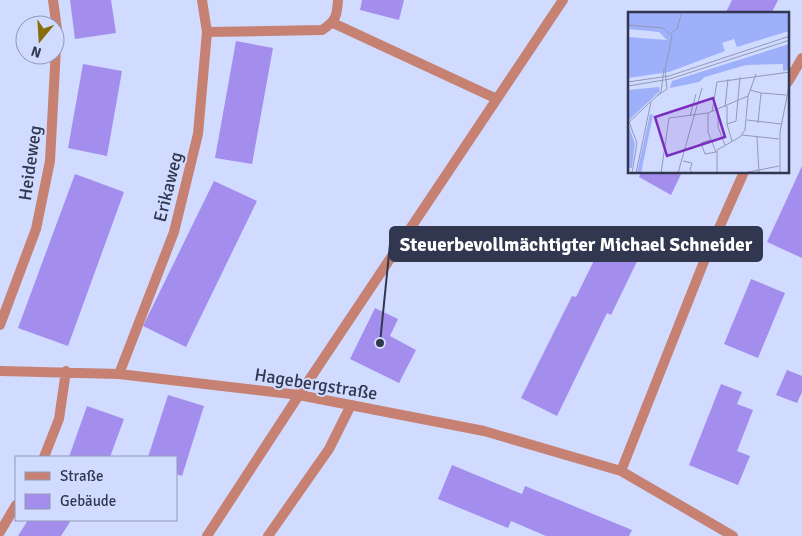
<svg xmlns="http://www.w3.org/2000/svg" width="802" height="536" font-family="Signika,sans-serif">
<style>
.building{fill:#a38eee}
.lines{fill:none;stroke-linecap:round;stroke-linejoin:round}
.service{stroke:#c68172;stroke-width:10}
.minor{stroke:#c68172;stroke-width:10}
.labels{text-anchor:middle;stroke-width:4;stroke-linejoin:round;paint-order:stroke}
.street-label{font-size:18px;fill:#31374e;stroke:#d1dbff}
.inset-road{fill:none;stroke:#9199b8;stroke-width:1}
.view{fill:#7b2cbf;fill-opacity:0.15;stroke:#7b2cbf;stroke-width:2.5}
.inset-edge{fill:none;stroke:#31374e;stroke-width:2.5}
.leader{fill:none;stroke:#31374e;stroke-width:2}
.callout-dot{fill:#31374e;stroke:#d1dbff;stroke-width:2}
.callout{fill:#31374e;stroke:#31374e;stroke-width:2}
.callout-label{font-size:19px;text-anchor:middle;font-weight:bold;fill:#fff}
</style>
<rect width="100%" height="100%" fill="#d1dbff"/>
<path class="building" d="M70,0H111L116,33L75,39Z
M362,0H404L399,20L360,10Z
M732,0H778L771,14H725Z
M236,41L273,48L252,164L215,158Z
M83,64L122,71L107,156L68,148Z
M802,166V258L767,242Z
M641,172H682L671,195L639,177Z
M75,174L124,192L68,346L18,328Z
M214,181L257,201L186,347L143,326Z
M610,228L645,245L611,315L607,313L557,416L521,398L572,296L576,297Z
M751,279L785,293L758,358L724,344Z
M375,308L398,319L390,336L416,350L399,383L350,359Z
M787,370L802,376V392L797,403L776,395Z
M721,384L742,392L737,404L753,410L737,451L750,456L738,485L689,465Z
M168,395L204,406L182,476L176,474V457H148Z
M87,406L124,419L110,457H69Z
M452,465L522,494L525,486L632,530L629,536H546L511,521L508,528L438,499Z
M28,520H66L70,522L61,536H18Z"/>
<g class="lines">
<path class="service" d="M333,23L497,99
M207,536L299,395L563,0
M268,536L329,449L351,405"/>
<path class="minor" d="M207,32L322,30C336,21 337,16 338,0
M788,82L802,58
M0,325L36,229L50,161L57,29L53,0
M0,371L119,374L299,395L484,431L621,471L703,264L744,172
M119,374L174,232L198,134L207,32L202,0
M44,457L59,419L66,371
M621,471L733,536
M0,532L16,505"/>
</g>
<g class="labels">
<g class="street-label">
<text transform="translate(30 163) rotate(-82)" y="6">Heideweg</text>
<text transform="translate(168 187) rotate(-76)" y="6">Erikaweg</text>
<text transform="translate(316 384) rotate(9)" y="6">Hagebergstraße</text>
</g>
</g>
<g transform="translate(628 12)">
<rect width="161" height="161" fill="#d1dbff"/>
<path d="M0,0H161V19L109,35L106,27L94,31L97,39L41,60L0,66V25L39,28L31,20L0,17ZM161,32V58L155,59V52L118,53L77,65L71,70L42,76L44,69ZM31,75L32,79L0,109V78ZM22,102L25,103L13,161H9ZM0,112L7,132L4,156H0Z" fill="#9eb0fa"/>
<path class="inset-road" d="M0,13L35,16L44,24L37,58L39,77L29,84M43,21L49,17L54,0M0,70L41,64L162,24M0,74L42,67L162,28M122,78L133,81L130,111M133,81L158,83M99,94V112L104,129M97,95L100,67M90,98V115L97,133M84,100L89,70L162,60M80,101V120L88,140L77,142L73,131L82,128M62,104L68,82M119,108L153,112M1,110L9,131L4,161M0,111L33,80L36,57M99,112L108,109L112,65M114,123L151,127M129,125L131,161M55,149L64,151L62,158L65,161M89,160V138L112,125L117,118L120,84L128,62M8,161L23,90M33,161L41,106L80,101L120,84M50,161L74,76M72,161H116L151,154M152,161V120L162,69"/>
<path class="view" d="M85,86L97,125L39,144L27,105Z"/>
<rect width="161" height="161" class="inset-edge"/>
</g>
<path class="leader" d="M380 343L390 244"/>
<circle class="callout-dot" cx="380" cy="343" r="5"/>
<rect class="callout" x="390" y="227" width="372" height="34" rx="5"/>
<g class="callout-label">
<text x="576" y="251">Steuerbevollmächtigter Michael Schneider</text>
</g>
<rect x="15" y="456" width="162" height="65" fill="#d1dbff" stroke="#9199b8"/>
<rect x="25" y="472" width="25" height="8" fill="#c68172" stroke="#9199b8"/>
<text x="60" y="481" font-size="15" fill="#31374e">Straße</text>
<rect x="25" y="494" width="25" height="15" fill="#a38eee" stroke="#9199b8"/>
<text x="60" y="506" font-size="15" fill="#31374e">Gebäude</text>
<g transform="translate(40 40) rotate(198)"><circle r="24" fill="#d1dbff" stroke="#9199b8"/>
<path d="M0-4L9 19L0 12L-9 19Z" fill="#866e0c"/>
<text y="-8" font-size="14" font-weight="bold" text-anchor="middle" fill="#31374e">N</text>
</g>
</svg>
